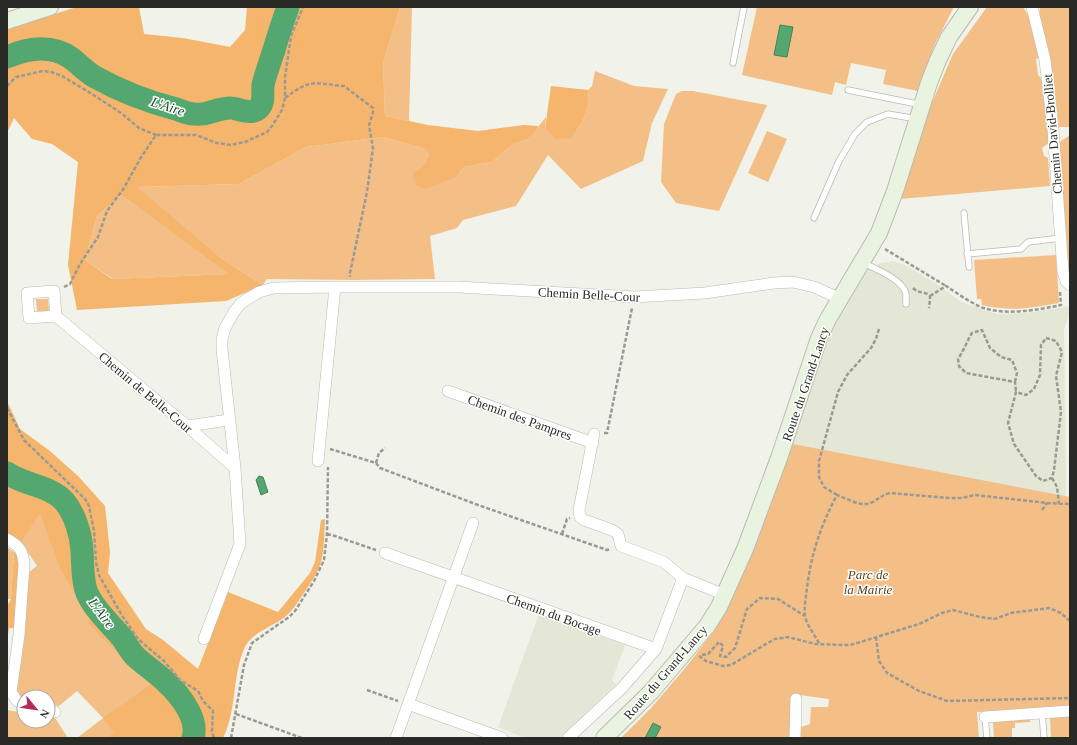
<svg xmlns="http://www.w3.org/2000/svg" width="1077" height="745" font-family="Georgia,serif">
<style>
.built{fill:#e4e6d6}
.green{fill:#f3bf86}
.forest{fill:#f5b56c;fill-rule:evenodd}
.water{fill:#54a76e;stroke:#478258}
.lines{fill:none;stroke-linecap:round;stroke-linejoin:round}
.river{stroke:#54a76e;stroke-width:23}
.lane-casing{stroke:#babbb3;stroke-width:7}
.street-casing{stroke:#babbb3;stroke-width:12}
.secondary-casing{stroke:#babbb3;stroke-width:18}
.path{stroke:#999a93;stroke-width:2.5;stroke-dasharray:4 2;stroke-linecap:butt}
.lane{stroke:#fff;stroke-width:5.5}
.street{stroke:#fff;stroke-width:11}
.secondary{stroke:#e9f4e0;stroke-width:16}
.labels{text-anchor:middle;stroke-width:3;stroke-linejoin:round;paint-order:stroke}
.street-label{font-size:13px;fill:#292a26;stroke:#fffffe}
.park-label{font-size:13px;font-style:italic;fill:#593e1f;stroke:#fffffe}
.water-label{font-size:14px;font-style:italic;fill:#17542e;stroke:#fffffe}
</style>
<rect width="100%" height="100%" fill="#f1f2e9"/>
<path class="built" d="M893,261L907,266L937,284L961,302L997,314L1026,313L1070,306V313L1064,329L1066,497L793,444L823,347L861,274L881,263Z
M539,614L625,645L612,680L616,684L559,738H525L498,727Z"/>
<path class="green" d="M400,7H412L409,121L385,116L383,63Z
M757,7H954L935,44L918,91L883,84L886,70L851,63L846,85L835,82L832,95L742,75Z
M987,7H1023L1029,17L1039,58L1036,59L1038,75L1044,81L1049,143L1042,148L1044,156L1048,158L1050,186L900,199L928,112L953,54Z
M1040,7H1070V127H1059L1053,77L1039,21Z
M595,71L634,86L668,89L652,123L643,161L581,189L548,155L516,206L463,220L457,228L430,236L435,279L353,280L267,279L263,285L225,261L136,187L239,184L306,147L383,137L426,149L429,155L424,165L415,171L456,177L464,167L492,162L513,144L528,139L546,117L545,128L572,138C583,121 590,111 588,90L592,86Z
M682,91H693L767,105L719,211L676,203L661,182L664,124L676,94Z
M767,131L787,139L768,182L748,173Z
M1070,135V275L1064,250L1058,143Z
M121,195L230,274L113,279L85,260L97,216Z
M1056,255L1059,303C1030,308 1012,312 982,305L981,299H977L974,260Z
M36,299H48L49,311H37Z
M793,444L1070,497V708L977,712L979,738H797V735L801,727L810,724L811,707H828L829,699L792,694L790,738H621L651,708L686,667L714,631L750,552Z
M7,489L37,492L151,684L157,738H77L103,718L77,691L59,706L48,704V697H24V700H23L15,691L24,640L29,572L37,566L21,542L7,534Z
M7,547L14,552L11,599H7Z
M7,710L24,713V721H48V717L55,718L68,738H7Z
M1070,715V738H1051L1050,716Z
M1030,717V722L1015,723V728H1012V738H994L993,721Z"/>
<path class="forest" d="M77,7H139L144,34L183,38L230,47L245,30L247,7H400L383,63L385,116L428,125L478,131L524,125L538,126L536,130L528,139L513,144L492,162L464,167L456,177L424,189L416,185L413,179L415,171L424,165L429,155L426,149L383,137L306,147L239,184L137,187L225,261L263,285L226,301L77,310L68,265L78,162L52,144L32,139L14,118L7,133V29ZM121,195L229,274L112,279L85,260L97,216Z
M551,86L588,90C590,111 583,121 572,138L555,139L545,128Z
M7,401L20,429L50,451L79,477L105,506L110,552L108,573L146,629L163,640L198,669L228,592L278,612L310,573L315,562L321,520L325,519C324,536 325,555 318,570C313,580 307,588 302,596C296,605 290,614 282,619C269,628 250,634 244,649C232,677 237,710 223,738H108L114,733L103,718L151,684L135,670L88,623L90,620L60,568L40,513L21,542L7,534Z
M14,552H17L20,580L17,628H9L7,641V606L11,599Z"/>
<path class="water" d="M780,25L793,27L787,57L774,55Z
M259,476L263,477L268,492L261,495L256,480Z
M653,723L661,727L655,738H645Z"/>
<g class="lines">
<path class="river" d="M7,57C28,48 51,44 71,58C79,64 86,72 95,77C120,91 149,102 176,109C182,111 188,114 194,114C207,116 217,108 230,108C238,108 252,116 259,108C265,101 262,93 263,85C266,73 270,62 274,50C278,36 283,21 288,7
M7,473C24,485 49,485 64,501C75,514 81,534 82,551C83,565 82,581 87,593C95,611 111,624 123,639C127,645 131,653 137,658C147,667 158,674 167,683C180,695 199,719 193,738"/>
<g class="lane-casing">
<path id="lane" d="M733,63L744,7
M848,90L922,105
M964,213L969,267
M814,218L839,161L855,134L867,122L888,114L917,119
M967,254L1021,249L1028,242L1061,238
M862,262C875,269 903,279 906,294C906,297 906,301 906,304
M1042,712L1044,738
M985,717L987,738"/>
</g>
<g class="street-casing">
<path id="street" d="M1032,7L1045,60L1053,129L1063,272L1066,281L1070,285
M56,316L29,318L27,293L54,291L56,316L187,426L235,468
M448,391L593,443
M187,426L229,420
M594,434L579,510L580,517L584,520L612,530L618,534L621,546L664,562L683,578L725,595
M318,461L335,287
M7,539C20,546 23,551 24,565L19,635L11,692L17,701L24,705
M385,553L656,649
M204,639L240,544L235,468L222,349V339L225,328L234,312L241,303L249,298L259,292L274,288L335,287H459L634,297L705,293L774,283L793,282L814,287L839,298
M408,704L502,738
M48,711L55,712
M985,717L1070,711
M396,738L473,523
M568,738L622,688L656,649L683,578
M795,738L796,699"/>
</g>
<g class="secondary-casing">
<path id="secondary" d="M7,21L50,7
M604,738L651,692L707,626L719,607L745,549L779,458L819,338L828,319L879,233L895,191L929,83L938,60L949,37L970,7"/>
</g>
<path class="path" d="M7,86L16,77L43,71L51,72L62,76L92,94L121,113L139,128L156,135
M285,98C310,80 311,82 341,86H344L373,108V113L369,125L373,148L367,192L350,273V277
M885,249L946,286
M64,287L70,284L80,264L98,237L107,211L124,188L140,159L156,135H196L217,143L231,145L245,142L267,132L272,126L282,110L285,98V77L291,36L303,7
M913,288C919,294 925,291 930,296V299L929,308
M930,296L946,286C957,293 969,302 981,307C1005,316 1037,310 1061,305L1060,292
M1046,338L1056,341L1062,352L1056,376L1061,412L1054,470L1052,478L1043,481L1036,476L1014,444L1008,423L1016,392L1026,395L1034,389L1040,375L1041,345Z
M1015,382L1017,373L1012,360L1001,357L990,348L982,330L972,333C967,341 964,350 958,359L959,366L966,373L1015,382L1016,392
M7,408L24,440L85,499L89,506L94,531L96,562L99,575L121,614L138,639L164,661L180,680L198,691L203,701L213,711L212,731L214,738
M604,433H607L632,308
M330,449L376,463L380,468L478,505L607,550L611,549
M376,463L379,453L385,448
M1052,478L1057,487L1059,504
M837,495L824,487L819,477V461L838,392L847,375L871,348L876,339L879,329
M1042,510L1047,503
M327,534L335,536L376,550
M562,534L567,519L570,518
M876,637L879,661L887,673L919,691L947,701L1070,698
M819,643C815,635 807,626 805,616C804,607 806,597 807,588C811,554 821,525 837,495C848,499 862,508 873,502C879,498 883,495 890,493L950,498H962L975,495L1047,503L1070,504
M702,655L708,654L719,642L723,646L720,656L726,657L735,648L747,609L760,598L778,599L805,616
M699,656L706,661L723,666L731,665L766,644L775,639L788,637L815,644L846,645L854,644L919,624L942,613L953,610L980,617L995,619L1011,613L1049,608L1061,613L1070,621
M367,690L398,701
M236,714L302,738
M231,738L244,665L252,643L289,617L295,611L314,581L324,560L327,534L328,467"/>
<use href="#lane" class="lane"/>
<use href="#street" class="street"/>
<use href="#secondary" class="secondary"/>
</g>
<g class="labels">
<g class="street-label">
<text transform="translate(1052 134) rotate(-95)" y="5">Chemin David-Brolliet</text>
<text transform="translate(589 294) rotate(3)" y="5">Chemin Belle-Cour</text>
<text transform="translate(805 384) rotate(-71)" y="5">Route du Grand-Lancy</text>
<text transform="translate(146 392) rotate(40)" y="5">Chemin de Belle-Cour</text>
<text transform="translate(520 417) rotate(20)" y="5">Chemin des Pampres</text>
<text transform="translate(554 614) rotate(20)" y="5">Chemin du Bocage</text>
<text transform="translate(665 672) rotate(-49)" y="5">Route du Grand-Lancy</text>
</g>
<g class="park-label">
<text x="868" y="579">Parc de<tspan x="868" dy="15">la Mairie</tspan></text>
</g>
<g class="water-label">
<text transform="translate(168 106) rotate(18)" y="5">L'Aire</text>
<text transform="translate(102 613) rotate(53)" y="5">L'Aire</text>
</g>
</g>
<rect width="1077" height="745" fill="none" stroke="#292a26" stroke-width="16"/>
<g transform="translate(36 709) rotate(119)"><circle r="19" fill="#fffffe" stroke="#a9aaa8"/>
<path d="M0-3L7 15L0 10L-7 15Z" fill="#b82a5d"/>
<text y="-6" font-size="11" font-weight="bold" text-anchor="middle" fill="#292a26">N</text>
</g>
</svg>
